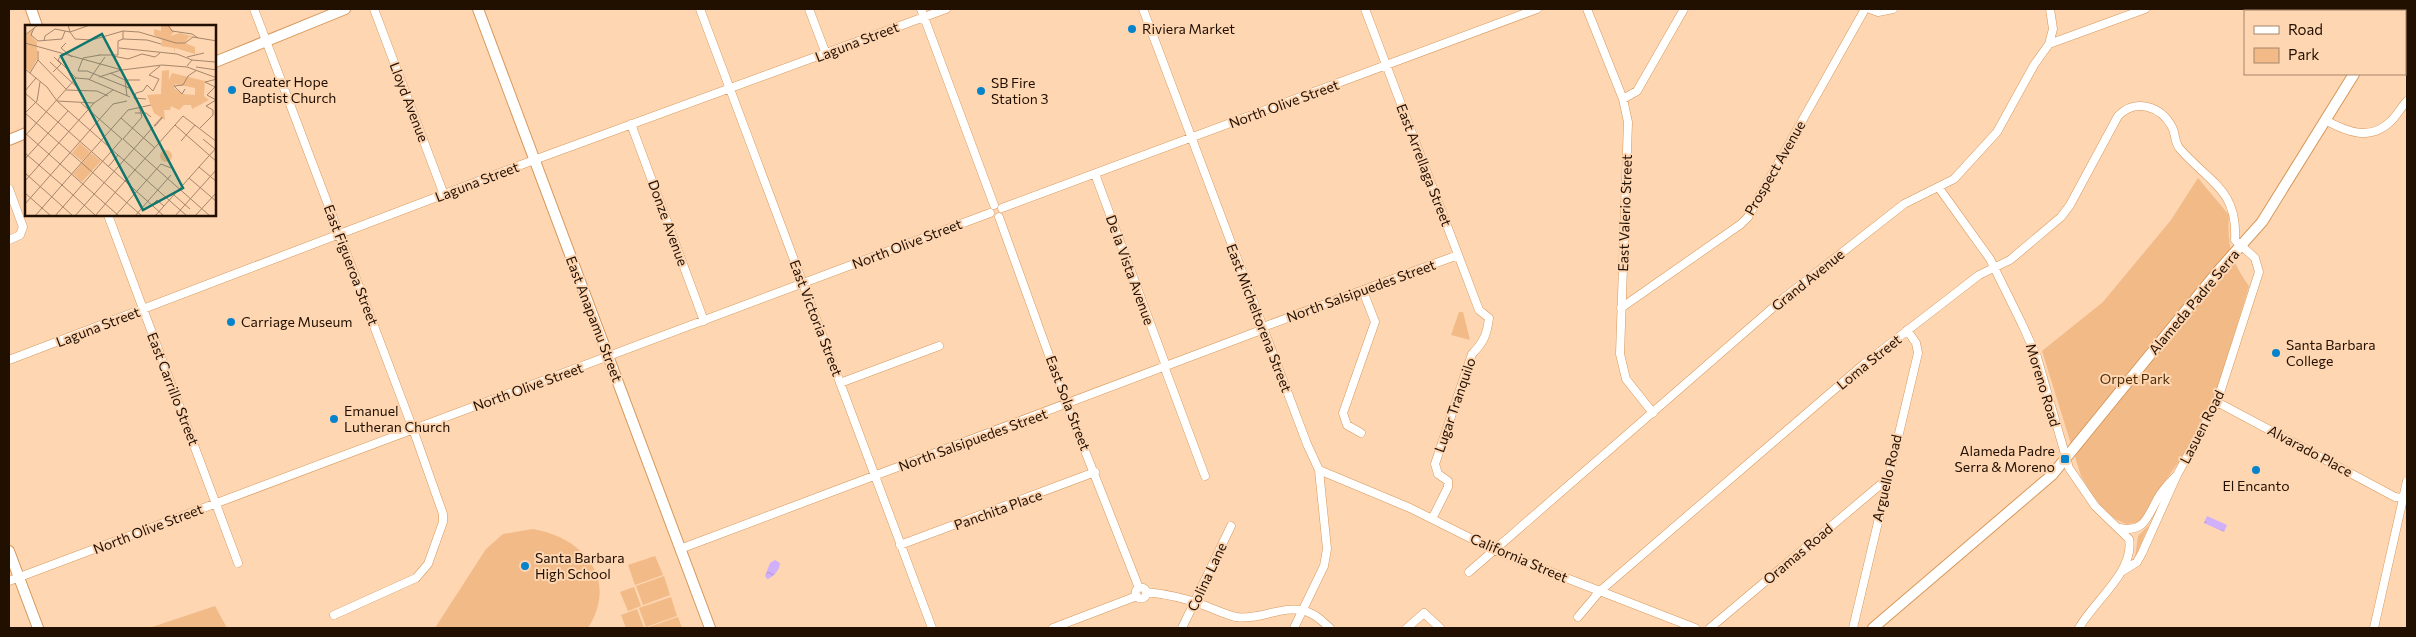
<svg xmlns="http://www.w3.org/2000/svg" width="2416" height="637" font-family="Commissioner,sans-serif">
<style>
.grass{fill:url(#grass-tufts)}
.park{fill:#f1ba87}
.water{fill:url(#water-ripples)}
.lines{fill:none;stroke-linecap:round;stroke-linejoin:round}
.street-casing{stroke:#d7985a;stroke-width:9}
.secondary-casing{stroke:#d7985a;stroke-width:12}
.street{stroke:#fff;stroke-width:8}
.secondary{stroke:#fff;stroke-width:10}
.poi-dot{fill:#0683cb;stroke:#fed6b2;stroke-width:2}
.labels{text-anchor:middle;stroke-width:4;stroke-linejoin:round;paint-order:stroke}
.poi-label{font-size:14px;fill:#210f00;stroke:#fed6b2;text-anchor:start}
.street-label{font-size:14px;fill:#210f00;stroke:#fed6b2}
.park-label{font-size:14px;fill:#4d2e0b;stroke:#fed6b2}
.inset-road{fill:none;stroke:#a6866b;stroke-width:1}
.view{fill:#0f766e;fill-opacity:0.15;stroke:#0f766e;stroke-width:2.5}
.inset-edge{fill:none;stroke:#210f00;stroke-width:2.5}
</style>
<defs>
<pattern id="grass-tufts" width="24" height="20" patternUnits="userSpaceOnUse" patternTransform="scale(1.25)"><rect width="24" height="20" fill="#f1ba87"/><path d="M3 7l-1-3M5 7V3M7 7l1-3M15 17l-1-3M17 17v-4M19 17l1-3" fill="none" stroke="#ce9f73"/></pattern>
<pattern id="water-ripples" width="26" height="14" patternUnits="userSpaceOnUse" patternTransform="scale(1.25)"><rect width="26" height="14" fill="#d1b0fb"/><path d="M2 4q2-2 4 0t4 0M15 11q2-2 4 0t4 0" fill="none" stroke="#b396d5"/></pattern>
</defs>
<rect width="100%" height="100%" fill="#fed6b2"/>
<path class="grass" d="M2149,525L2135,558L2138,536Z"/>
<path class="park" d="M2198,178L2229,215C2227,245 2231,261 2249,286L2213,403L2186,452L2157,492L2145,515L2137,523L2126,524L2111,517L2093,496L2081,476L2042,351L2103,302L2171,220Z
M1459,312H1463L1470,340L1451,335Z
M533,529C584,538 619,579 588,628H435L486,549L503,534Z
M655,556L663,575L635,585L628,565Z
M664,576L670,595L643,605L636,586Z
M634,587L641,606L628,611L620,592Z
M671,597L677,616L646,627L639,608Z
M215,606L227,628H149Z
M637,609L644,628H626L621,615Z
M678,617L682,628H646Z"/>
<path class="water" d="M2207,516L2227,525L2224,532L2204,523Z
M775,560L780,563C780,569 773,578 767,579L765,576L770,563Z"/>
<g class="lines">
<g class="street-casing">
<path id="street" d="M254,9L413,429L443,514V522L428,564L416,578L334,615
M374,9L444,195
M700,9L932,628
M809,9L826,54
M921,9L994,205
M1143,9L1307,444L1319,470L1327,549L1324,566L1294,628
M1365,9L1479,310L1489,318C1487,334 1484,342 1472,354L1435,464L1438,474L1448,481V487L1432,519
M1587,9L1623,99L1628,122L1620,354L1626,379L1653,413
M1870,9L1878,12L1893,9
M2259,9L2261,11
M2049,44L2053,29L2050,9
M1623,99L1637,91L1684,9
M2325,120C2347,132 2371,142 2392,120C2398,114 2401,107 2407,101
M631,124L704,321
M1095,174L1166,366
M1939,188L1990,259L2022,324L2037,357L2069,468L2095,506L2129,539C2135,571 2094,601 2079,628
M9,189L23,227L20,235L9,240
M1002,208L1537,9
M108,215L238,563
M999,217L1067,405L1139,588
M1621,308L1741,224L1748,217L1865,9
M1263,327L1458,255
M9,360L534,160L946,9
M1164,366L1205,476
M840,383L939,346
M2217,402L2395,497L2402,498
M1361,433L1347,425L1343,413L1375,322L1363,291
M1319,470L1410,508L1494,550L1695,628
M2119,528C2145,533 2147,517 2158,498C2162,490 2169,483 2175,477
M900,545L1095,472
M680,549L1264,329
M1469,572L1784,298L1904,204L1954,179L1997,132L2034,65L2049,44L2145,9
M9,581L990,213
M1135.5 593a5.5 5.5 0 1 1 11 0a5.5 5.5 0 1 1-11 0Z
M1146,592C1165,594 1185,598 1203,605C1214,609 1224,614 1236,617C1261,621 1288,601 1312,614C1319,617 1325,624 1330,628
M1578,617L1600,591L1864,364L1979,275L2010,260L2061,217L2070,205L2118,116C2135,98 2161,106 2172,127C2176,134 2174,142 2180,149C2209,182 2238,190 2235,240L2255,258L2259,272L2217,402L2177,475L2142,553L2137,562L2121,572
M1053,628L1137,596
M1182,628L1231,526
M1407,628L1424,613L1440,628
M1710,628L1886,480
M1853,628L1918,353L1916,343L1907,330
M2374,628L2407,481"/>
</g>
<g class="secondary-casing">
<path id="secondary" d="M31,9L37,26
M478,9L710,628
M2405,37L2407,36
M215,62L345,9
M9,140L26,133
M9,551L38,628
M1873,628L2052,475L2219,270L2262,222L2354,74"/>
</g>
<use href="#street" class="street"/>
<use href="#secondary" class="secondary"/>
</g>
<g class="poi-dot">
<circle cx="1132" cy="29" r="5"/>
<circle cx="232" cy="90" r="5"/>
<circle cx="981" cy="91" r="5"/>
<circle cx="231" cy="322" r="5"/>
<circle cx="2276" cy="353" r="5"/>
<circle cx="334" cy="419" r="5"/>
<rect x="2060" y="454" width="10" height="10" rx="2.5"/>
<circle cx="2256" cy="470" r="5"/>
<circle cx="525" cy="566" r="5"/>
</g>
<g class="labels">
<g class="poi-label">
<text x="1142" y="34">Riviera Market</text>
<text x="242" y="87">Greater Hope<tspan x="242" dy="16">Baptist Church</tspan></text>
<text x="991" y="88">SB Fire<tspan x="991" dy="16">Station 3</tspan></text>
<text x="241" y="327">Carriage Museum</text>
<text x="2286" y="350">Santa Barbara<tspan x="2286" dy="16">College</tspan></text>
<text x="344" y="416">Emanuel<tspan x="344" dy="16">Lutheran Church</tspan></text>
<text x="2055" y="456" text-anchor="end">Alameda Padre<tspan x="2055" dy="16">Serra &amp; Moreno</tspan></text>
<text x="2256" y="491" text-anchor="middle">El Encanto</text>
<text x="535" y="563">Santa Barbara<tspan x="535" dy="16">High School</tspan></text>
</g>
<g class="street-label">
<text transform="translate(857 42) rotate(-21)" y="5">Laguna Street</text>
<text transform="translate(409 102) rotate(69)" y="5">Lloyd Avenue</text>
<text transform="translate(1284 104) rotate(-20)" y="5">North Olive Street</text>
<text transform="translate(1424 165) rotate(69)" y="5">East Arrellaga Street</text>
<text transform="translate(1775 168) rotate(-60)" y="5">Prospect Avenue</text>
<text transform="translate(477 182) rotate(-21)" y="5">Laguna Street</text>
<text transform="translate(1625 213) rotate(-88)" y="5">East Valerio Street</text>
<text transform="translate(668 223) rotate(70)" y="5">Donze Avenue</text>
<text transform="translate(907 244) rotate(-21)" y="5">North Olive Street</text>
<text transform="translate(351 265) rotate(69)" y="5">East Figueroa Street</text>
<text transform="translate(1130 270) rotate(70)" y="5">De la Vista Avenue</text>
<text transform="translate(1808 280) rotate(-39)" y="5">Grand Avenue</text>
<text transform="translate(1361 291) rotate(-20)" y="5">North Salsipuedes Street</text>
<text transform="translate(2194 302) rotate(-50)" y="5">Alameda Padre Serra</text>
<text transform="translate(816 318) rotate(69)" y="5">East Victoria Street</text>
<text transform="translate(1259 318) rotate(69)" y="5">East Micheltorena Street</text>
<text transform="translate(594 319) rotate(69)" y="5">East Anapamu Street</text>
<text transform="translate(98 327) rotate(-21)" y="5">Laguna Street</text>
<text transform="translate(1869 362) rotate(-39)" y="5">Loma Street</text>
<text transform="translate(2043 385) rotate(73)" y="5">Moreno Road</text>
<text transform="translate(528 387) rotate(-20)" y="5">North Olive Street</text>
<text transform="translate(173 389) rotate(69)" y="5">East Carrillo Street</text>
<text transform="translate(1068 403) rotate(69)" y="5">East Sola Street</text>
<text transform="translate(1455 405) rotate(-71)" y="5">Lugar Tranquilo</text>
<text transform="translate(2202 427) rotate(-63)" y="5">Lasuen Road</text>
<text transform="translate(973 440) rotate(-20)" y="5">North Salsipuedes Street</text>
<text transform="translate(2310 451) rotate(28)" y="5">Alvarado Place</text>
<text transform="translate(1887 478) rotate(-77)" y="5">Arguello Road</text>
<text transform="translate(998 510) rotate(-20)" y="5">Panchita Place</text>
<text transform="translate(148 529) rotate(-21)" y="5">North Olive Street</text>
<text transform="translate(1798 554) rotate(-40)" y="5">Oramas Road</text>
<text transform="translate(1519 558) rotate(23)" y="5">California Street</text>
<text transform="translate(1207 577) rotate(-65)" y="5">Colina Lane</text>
</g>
<g class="park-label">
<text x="2135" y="384">Orpet Park</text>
</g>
</g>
<g transform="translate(25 25)">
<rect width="191" height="191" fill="#fed6b2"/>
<path d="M144,45V55L147,48L180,56L179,71L184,75L167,84L166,80H159L154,85L146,81L145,85H139L140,95L129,88L122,70L136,69L137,46ZM150,59L170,63V70L157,69L149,63Z" fill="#f1ba87" fill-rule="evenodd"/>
<path d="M136,0H143L149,7L145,11L155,8L173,13L164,12L160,18L170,22V29L150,23V28L149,23L136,21L137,15L129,10V4L136,6ZM7,5V12L12,17V34L5,47L0,42V11ZM55,118L65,127L57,136L47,128ZM135 131a6 6 0 1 1 12 0a6 6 0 1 1-12 0ZM66,128L76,136L57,157L48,149Z" fill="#f1ba87"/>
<path class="inset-road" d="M43,0L45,7L65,0M143,0L147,6L167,9L173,13M9,3L6,10L13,16L37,14L40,6M0,10L13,0M98,14L122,15L136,19M19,16L20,11L30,4L45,7L50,14L67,15L98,6L114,7L151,18H160L168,12L192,16M0,18L97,45L137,40L162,42L192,53M41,18L36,23L47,32M94,23L152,29L167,35L162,41M37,29L33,35L51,53L63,54L105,72M74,30H93V16L98,14V6M88,31L103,34L117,29L130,32L135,28M162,32L179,28M58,33L53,46H62L104,63M58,33L75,30M13,35L41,64M167,35L190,37M25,37L55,65M171,42L192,45M0,44L22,62L32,76L69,78M28,47L36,39L29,32M5,48L13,35V26M85,48L100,55H115M74,52L96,45M64,55L80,32M100,55L102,71M160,64L157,69L149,61L158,60L163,51L172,45M41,65L72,66L83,71M0,66L11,53M0,68L100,156L70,191M112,74L117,92M121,74L109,73L111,68L118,66L122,60L128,66L134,54L124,50L135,41M32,76L162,191M56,78L97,114M0,88L117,191M0,88L12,76L15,57M110,88H121L126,92M96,93L130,123M150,100L192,137M129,101H130L137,93V92L129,101M175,103L188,90V85L181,81L191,75L182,70L190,62L180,57L192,54M0,108L94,191M0,111L51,53M98,114L185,191M98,114L117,92M178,114L190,124M156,116L170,100M0,128L37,160L17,183L26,191M0,134L43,86M83,142L93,130M174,142L192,157M0,148L27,172M164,153L192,177M0,156L69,78L88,65M0,168L17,183L10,191M149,170L165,184M27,172L48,191M123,176L146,150M0,179L88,79L102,76M127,180L132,175L139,181M70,190L37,160L103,85L126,80M30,191L97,114M50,191L128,102M90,191L136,139L146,143M110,191L123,176M130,191L192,122M139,191L100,156L158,91L192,117M150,191L192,144M170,191L192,167"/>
<path class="view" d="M77,9L158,163L118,185L36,31Z"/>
<rect width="191" height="191" class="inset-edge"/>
</g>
<rect width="2416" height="637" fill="none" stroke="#210f00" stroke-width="20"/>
<rect x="2244" y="10" width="162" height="65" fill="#fed6b2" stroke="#a6866b"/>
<rect x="2254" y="26" width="25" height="8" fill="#ffffff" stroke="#a6866b"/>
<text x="2288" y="35" font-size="15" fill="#210f00">Road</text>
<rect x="2254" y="48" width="25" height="15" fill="#f1ba87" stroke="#a6866b"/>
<text x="2288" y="60" font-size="15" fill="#210f00">Park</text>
</svg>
